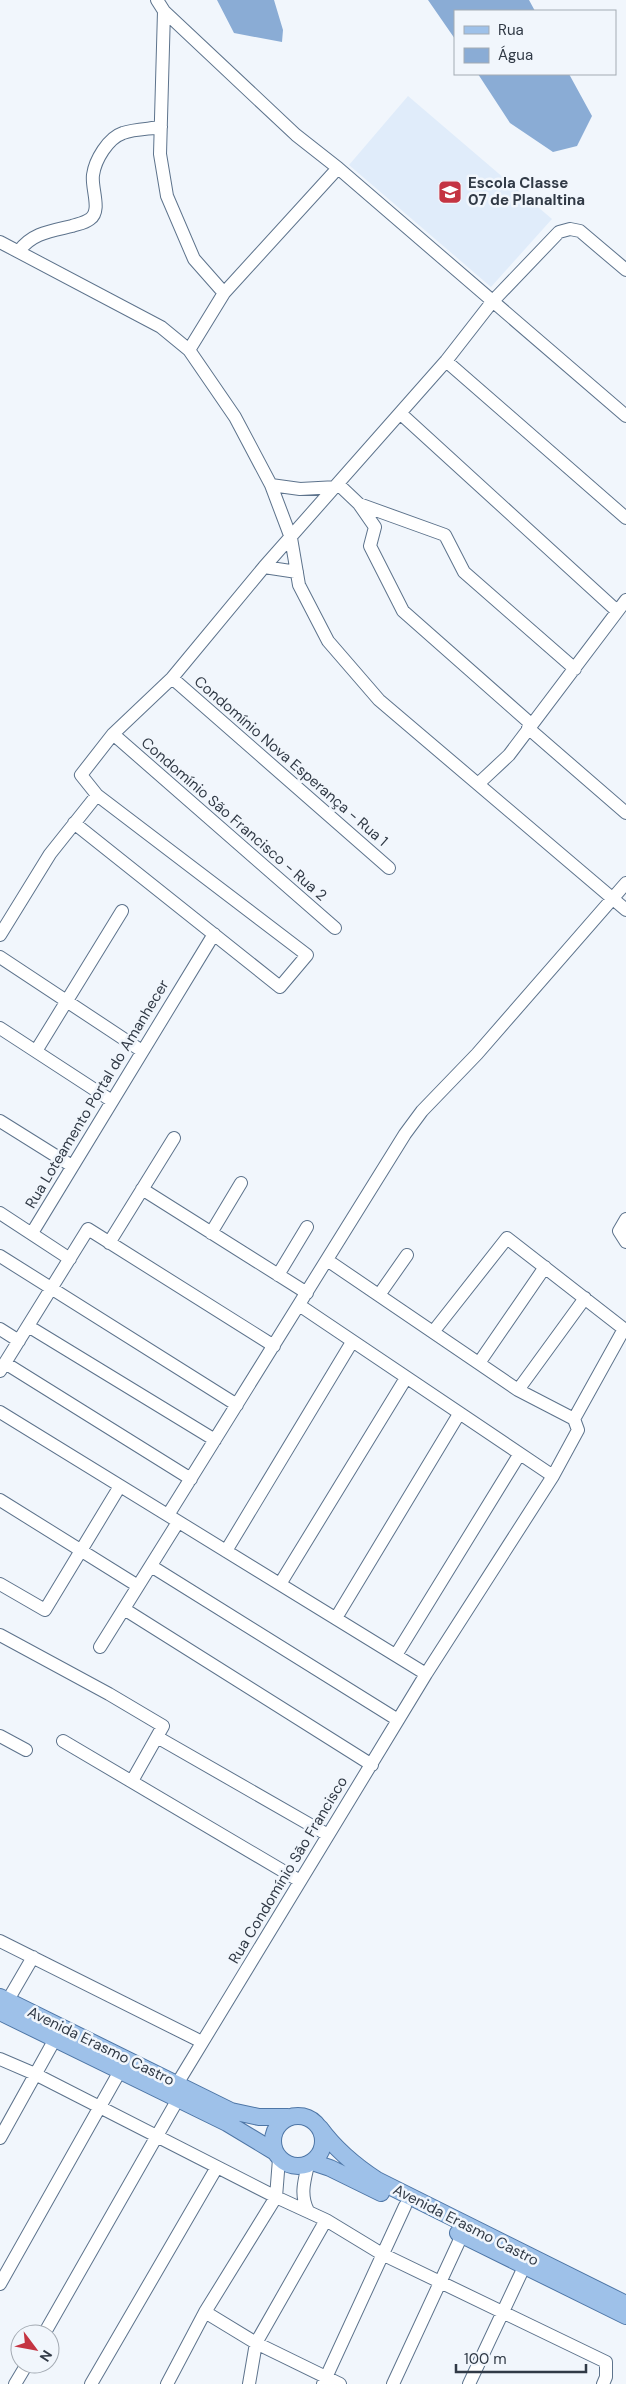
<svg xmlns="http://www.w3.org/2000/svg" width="626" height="2384" font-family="'DM Sans',sans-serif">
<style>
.built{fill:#e0ecfa}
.water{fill:#8aacd5}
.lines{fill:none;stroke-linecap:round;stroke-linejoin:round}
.minor-casing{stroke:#5d738c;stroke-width:14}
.major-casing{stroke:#4e76a6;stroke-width:18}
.minor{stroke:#fff;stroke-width:12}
.major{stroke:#9ec1e9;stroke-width:16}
.labels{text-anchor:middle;stroke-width:5;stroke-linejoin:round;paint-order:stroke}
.poi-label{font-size:15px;font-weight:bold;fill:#313a46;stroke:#f1f6fc;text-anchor:start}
.street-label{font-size:15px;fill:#313a46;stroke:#f1f6fc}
</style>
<rect width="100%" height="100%" fill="#f1f6fc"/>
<path class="built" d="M408,96L552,219L491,287L349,165Z"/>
<path class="water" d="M217,0H274L283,30L282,42L234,33Z
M428,0H529L535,11H455V39Z
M478,74H569L592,116L577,146L553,152L510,123Z"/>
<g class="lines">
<g class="minor-casing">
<path id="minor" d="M157,0L164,11L296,135L338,168L626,416
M164,11L160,154L167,196L194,259L224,293
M0,242L161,327L189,350L235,417L271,485L291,538L299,585L328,641L379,700L626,910
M19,251C32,233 51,231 72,226C78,224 85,223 90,219C102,211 91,188 93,175C95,160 108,138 123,133C134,129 149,129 161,127
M189,350L224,293L338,168
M446,361L626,518
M400,413L617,611
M271,485L300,489L337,487
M339,485L359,504L375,527L370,546L403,611L531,724
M359,504L445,535L464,572L575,669
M264,567L297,572
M172,678L389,868
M528,728L626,813
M113,734L335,928
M478,784L509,755L626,600
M74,823L280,987L307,955L97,795L81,775L113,734L172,678L264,567L446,361L492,302L559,232L570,229L580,231L626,270
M0,935L50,854L97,795
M0,957L142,1051
M0,1028L112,1101
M36,1051L122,911
M0,1121L72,1166
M142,1189L307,1293
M0,1213L70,1259
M626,1219L619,1231L626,1242
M32,1233L214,934
M211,1233L241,1183
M109,1243L174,1138
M0,1256L237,1405
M278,1275L307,1227
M379,1295L407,1255
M299,1305L553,1476
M28,1326L215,1440
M0,1329L19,1341
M433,1332L507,1238L624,1329L574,1419
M5,1363L191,1479
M479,1363L545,1267
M0,1371L88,1229L274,1346
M518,1390L585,1298
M0,1412L426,1674
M0,1500L138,1586
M168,1515L405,1134L422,1111L477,1054L626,883
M226,1551L352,1342
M151,1566L398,1720
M0,1584L45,1610L120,1486
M280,1584L406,1378
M124,1609L372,1765
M336,1618L459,1414
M0,1635L109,1694L163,1726L132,1781
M100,1647L178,1522
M396,1655L519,1455
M0,1736L26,1750
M157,1737L328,1835
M63,1741L300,1881
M0,1941L202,2042
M8,2000L33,1957
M0,2059L35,2074L276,2197L326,2220L382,2254L606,2362V2377L603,2384
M177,2084L426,1674L553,1476L578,1430L574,1419L518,1390L327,1260
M0,2138L55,2039
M308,2211C300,2195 304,2182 308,2165
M0,2284L120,2071
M205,2312L256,2343L340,2384
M44,2334L178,2099
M15,2384L27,2364
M91,2384L217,2167
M167,2384L205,2312L276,2197L279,2159
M249,2384L256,2343L326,2220
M323,2384L405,2206
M393,2384L462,2235
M469,2384L524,2267"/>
</g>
<g class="major-casing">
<path id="major" d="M0,1997L231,2111L259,2117H288
M0,2012L227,2123L275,2152
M273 2141a25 25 0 1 1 50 0a25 25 0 1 1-50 0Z
M320,2128C336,2150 354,2165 377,2180L626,2304
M312,2162L330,2168L381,2193
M458,2233L626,2316"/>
</g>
<use href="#minor" class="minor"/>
<use href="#major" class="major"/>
</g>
<defs>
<g id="school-square" transform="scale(1.25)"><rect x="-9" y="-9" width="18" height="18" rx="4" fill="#c43442" stroke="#f1f6fc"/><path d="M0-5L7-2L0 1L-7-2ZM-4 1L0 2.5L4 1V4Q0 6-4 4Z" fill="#fff"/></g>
</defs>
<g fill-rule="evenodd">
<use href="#school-square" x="450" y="192"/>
</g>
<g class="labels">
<g class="poi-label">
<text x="468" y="188">Escola Classe<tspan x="468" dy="17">07 de Planaltina</tspan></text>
</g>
<g class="street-label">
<text transform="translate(291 761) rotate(41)" y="5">Condomínio Nova Esperança - Rua 1</text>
<text transform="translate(234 819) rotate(41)" y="5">Condomínio São Francisco - Rua 2</text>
<text transform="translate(97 1094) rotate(-59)" y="5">Rua Loteamento Portal do Amanhecer</text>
<text transform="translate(288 1870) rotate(-59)" y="5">Rua Condomínio São Francisco</text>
<text transform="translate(101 2046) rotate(26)" y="5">Avenida Erasmo Castro</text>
<text transform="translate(466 2225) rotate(27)" y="5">Avenida Erasmo Castro</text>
</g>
</g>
<rect x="454" y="10" width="162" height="65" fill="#f1f6fc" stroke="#a4abb3"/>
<rect x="464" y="26" width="25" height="8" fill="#9ec1e9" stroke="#a4abb3"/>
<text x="498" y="35" font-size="15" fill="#313a46">Rua</text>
<rect x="464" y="48" width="25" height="15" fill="#8aacd5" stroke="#a4abb3"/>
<text x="498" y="60" font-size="15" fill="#313a46">Água</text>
<g transform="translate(35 2349) rotate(122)"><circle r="24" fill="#f1f6fc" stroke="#a4abb3"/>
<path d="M0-4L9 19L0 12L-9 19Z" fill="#c43442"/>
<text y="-8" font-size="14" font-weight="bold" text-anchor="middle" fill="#313a46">N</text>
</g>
<path d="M456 2364v8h130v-8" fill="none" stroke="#313a46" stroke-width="2.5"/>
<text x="464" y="2364" font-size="15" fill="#313a46" stroke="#f1f6fc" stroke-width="4" paint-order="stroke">100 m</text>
</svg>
